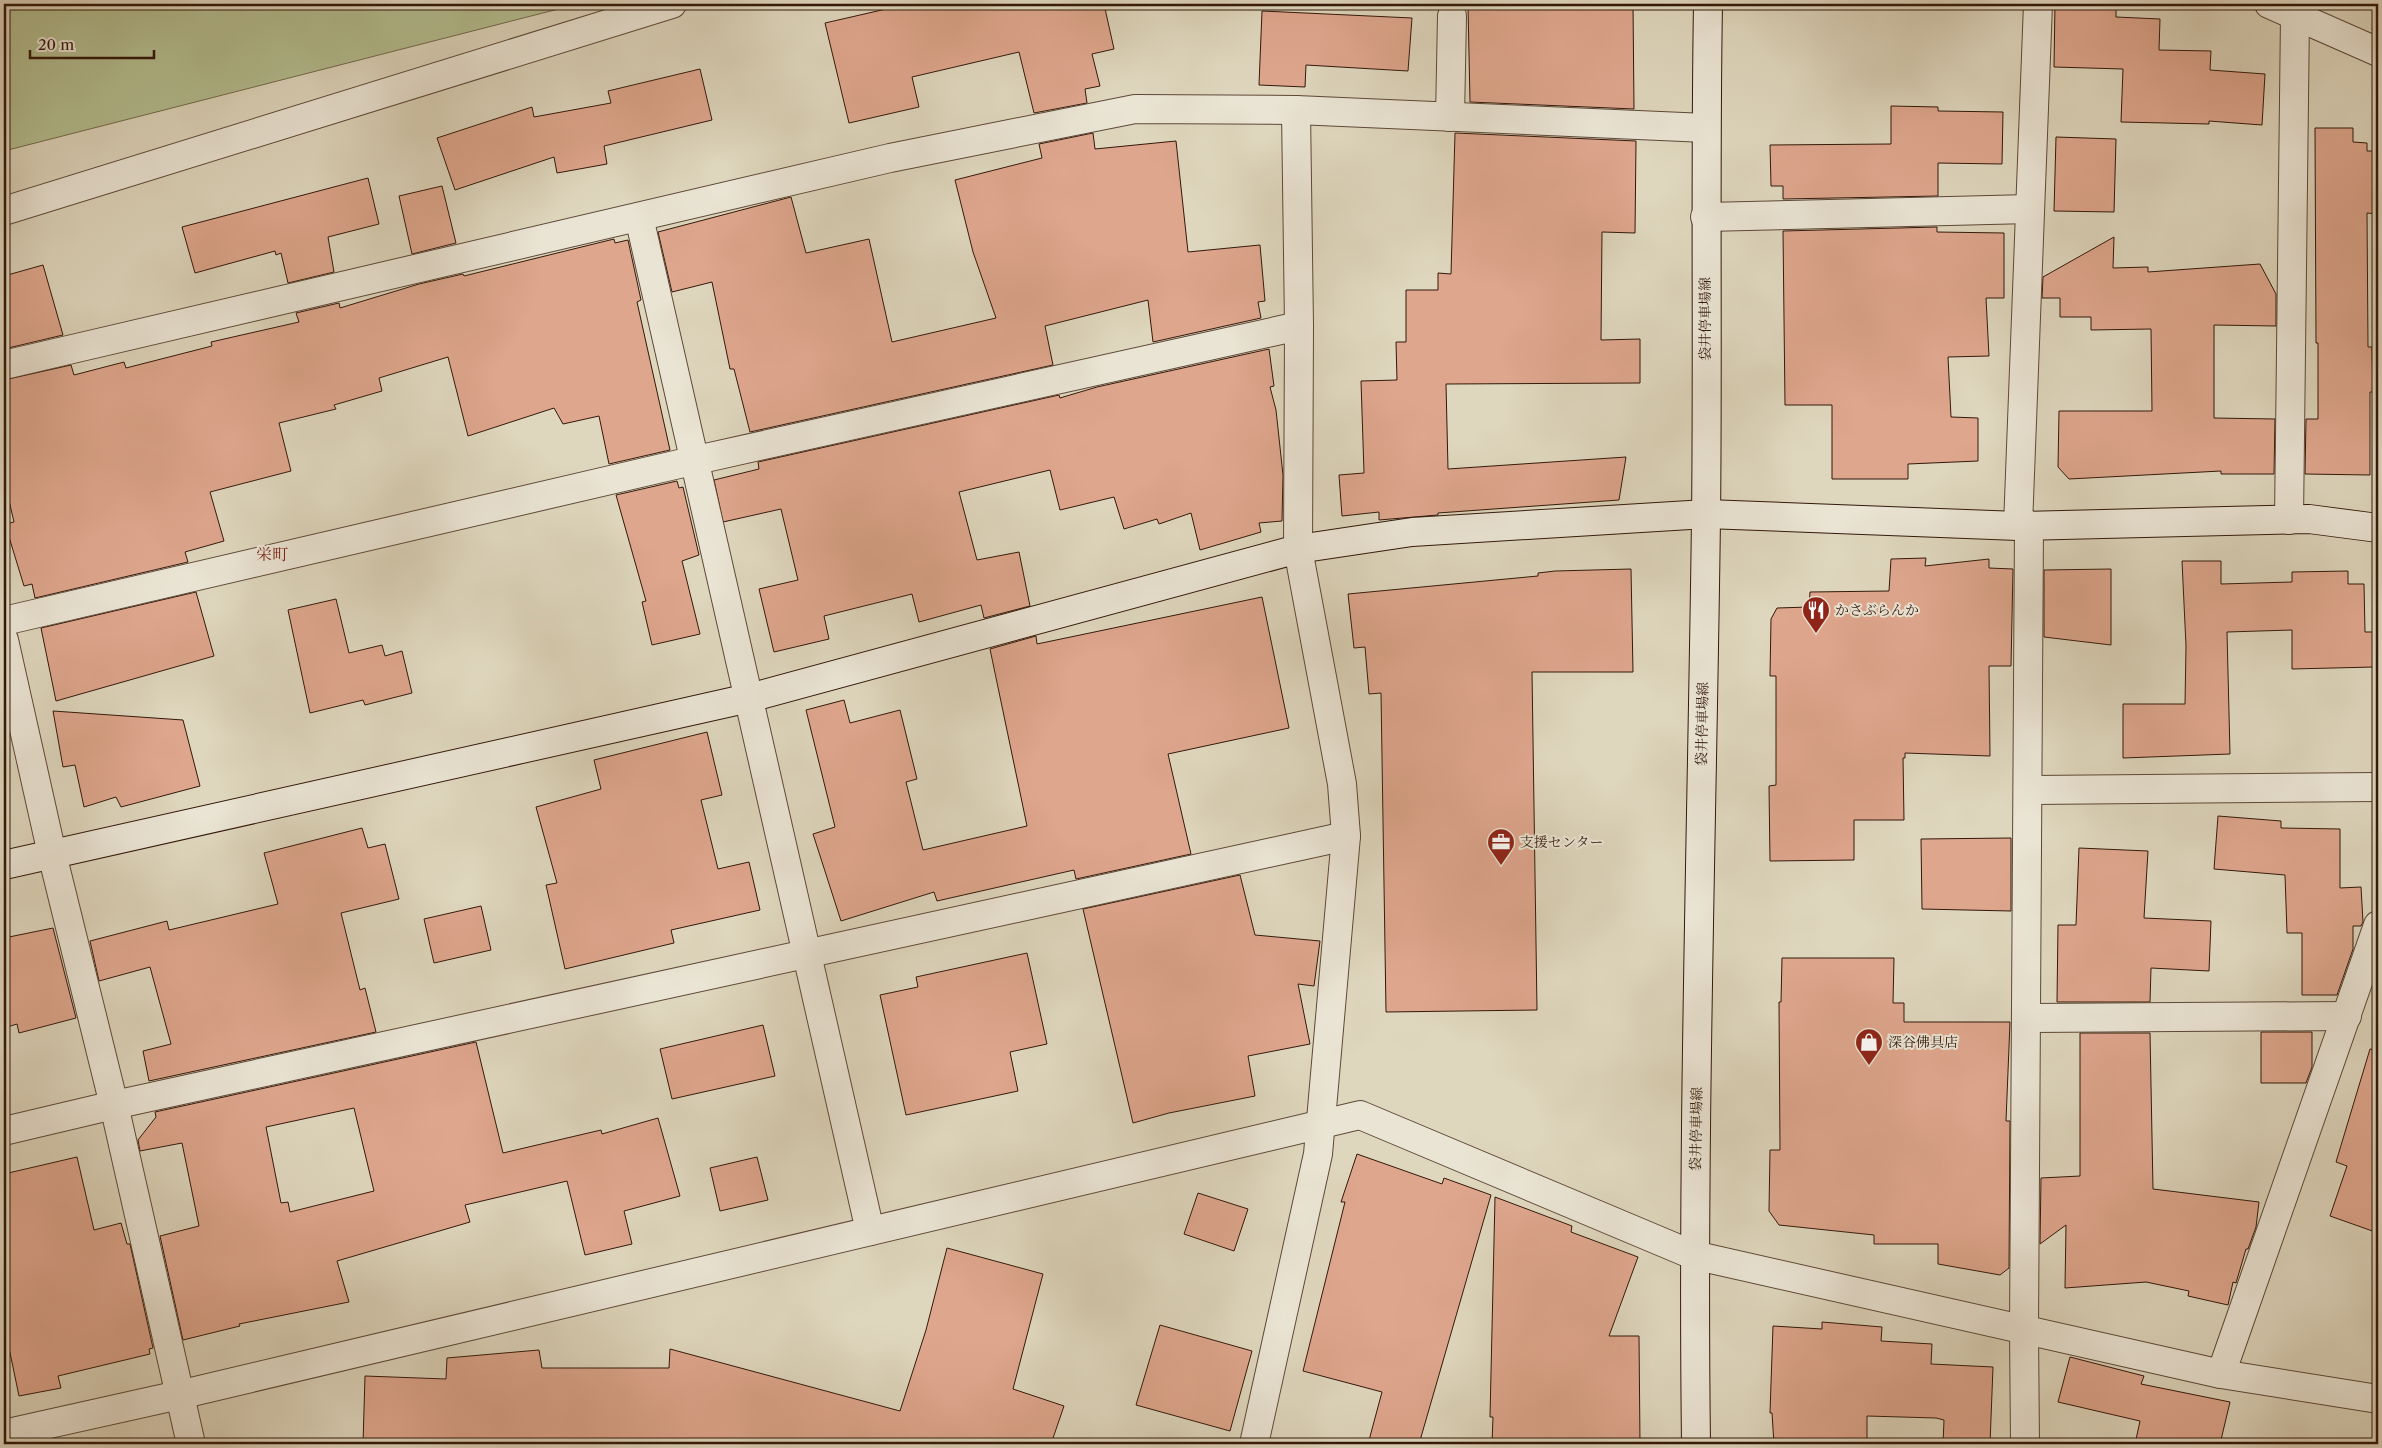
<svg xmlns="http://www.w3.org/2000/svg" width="2382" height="1448" viewBox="0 0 2382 1448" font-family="'Libre Caslon Text','Noto Serif JP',serif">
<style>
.green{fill:#b3bd90;stroke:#736a4d}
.building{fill:#dea68d;stroke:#33180a;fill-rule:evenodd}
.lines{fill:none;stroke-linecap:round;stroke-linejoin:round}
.street-casing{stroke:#5e4837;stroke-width:30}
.secondary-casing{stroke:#33180a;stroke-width:30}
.street{stroke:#eae4d4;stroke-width:28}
.secondary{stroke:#eae4d4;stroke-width:28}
.labels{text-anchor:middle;stroke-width:4;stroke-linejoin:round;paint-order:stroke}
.street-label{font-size:14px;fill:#33180a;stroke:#eae4d4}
.poi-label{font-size:14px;fill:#33180a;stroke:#eae4d4;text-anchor:start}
.quarter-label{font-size:16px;fill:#7a1f14;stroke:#eae4d4}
</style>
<rect width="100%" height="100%" fill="#ded6bd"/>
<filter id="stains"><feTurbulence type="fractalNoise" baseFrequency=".004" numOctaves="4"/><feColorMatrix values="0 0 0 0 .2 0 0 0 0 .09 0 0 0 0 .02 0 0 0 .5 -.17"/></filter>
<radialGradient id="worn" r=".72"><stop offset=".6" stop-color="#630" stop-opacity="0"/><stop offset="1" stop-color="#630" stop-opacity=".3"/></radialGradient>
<polygon class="green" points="4,4 578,4 4,151"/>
<g class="building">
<polygon points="908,4 1104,4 1114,49 1092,54 1100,86 1085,89 1087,103 1034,113 1019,52 912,77 919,107 849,123 825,23"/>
<polygon points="1530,4 1633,4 1634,109 1470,102 1468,6"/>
<polygon points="2055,4 2091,4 2091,6 2116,7 2116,17 2160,19 2159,50 2211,51 2210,70 2265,74 2262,125 2209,121 2209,124 2121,122 2123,69 2054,67"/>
<polygon points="1262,11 1412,18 1408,71 1306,65 1305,87 1259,85"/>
<polygon points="700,69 712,120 604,146 607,164 557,173 554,157 455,190 437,138 532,107 534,117 611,103 608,91"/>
<polygon points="1891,106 1938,107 1938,111 2003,112 2002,164 1938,163 1938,196 1783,199 1783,186 1771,186 1770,145 1891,144"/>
<polygon points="2315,128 2353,128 2353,142 2367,143 2367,151 2378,151 2378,214 2367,213 2368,347 2372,347 2373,392 2370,392 2370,475 2305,474 2306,419 2318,419 2318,343 2316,343"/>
<polygon points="1093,133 1095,149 1176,141 1188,252 1260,245 1265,301 1258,302 1261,318 1153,342 1148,300 1045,326 1053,365 750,432 734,369 730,369 712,282 672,292 658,232 791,197 806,253 869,239 892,342 996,318 973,252 955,180 1042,158 1039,144"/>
<polygon points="1455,133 1636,141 1635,233 1602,232 1601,340 1640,339 1640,383 1446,384 1448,469 1626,457 1619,500 1438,513 1438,515 1379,520 1379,512 1342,516 1339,475 1364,473 1361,381 1397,380 1396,342 1406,342 1406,290 1438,290 1438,273 1451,274"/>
<polygon points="2056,137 2116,139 2114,212 2054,211"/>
<polygon points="368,178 379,224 328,237 334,272 288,283 281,253 276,255 275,251 195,273 182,227"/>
<polygon points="442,186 456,243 412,254 399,196"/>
<polygon points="1937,227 1937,232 2004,233 2004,298 1986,298 1989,356 1948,357 1951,417 1978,418 1978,461 1908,464 1908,479 1832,479 1832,405 1785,405 1783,231"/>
<polygon points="2114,237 2113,268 2148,267 2148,272 2260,264 2276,294 2276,326 2214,325 2214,418 2275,419 2274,474 2221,474 2221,471 2069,479 2058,467 2059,411 2152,411 2151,329 2091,330 2091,317 2060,317 2060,298 2042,298 2043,277"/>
<polygon points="614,239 615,243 628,240 641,300 637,302 670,450 609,464 599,416 563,424 554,408 468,436 448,357 379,378 382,391 334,405 336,409 279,423 291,471 210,492 224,541 185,552 188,562 35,598 32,584 24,586 5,524 14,522 4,479 4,380 71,365 74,375 124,362 126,368 212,346 211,342 299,322 296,313 339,303 340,308 419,284 463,274 464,276"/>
<polygon points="43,265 63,335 4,349 4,276"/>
<polygon points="1269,349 1274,386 1270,387 1276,410 1283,475 1282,521 1259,523 1261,532 1200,550 1191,513 1159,524 1157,519 1124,529 1114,497 1060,510 1050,470 959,492 977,560 1019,552 1030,606 984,618 981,605 919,622 912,594 824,616 829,639 774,652 759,589 798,580 781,509 723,522 714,480 759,469 758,462 1059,395 1060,398 1097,387"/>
<polygon points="677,481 679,488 683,487 699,555 682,561 700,634 652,645 642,602 646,601 616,495"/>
<polygon points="1926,558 1925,566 1989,559 1989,568 2013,569 2011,666 1989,666 1990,756 1905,753 1905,758 1903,758 1904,820 1854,820 1854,860 1770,861 1769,786 1776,785 1776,676 1770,676 1771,619 1777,608 1809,607 1810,592 1889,591 1891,559"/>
<polygon points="2182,561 2221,561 2221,584 2292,582 2292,572 2348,571 2348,584 2364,584 2365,632 2373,632 2374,667 2292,669 2292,630 2227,632 2230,754 2123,758 2123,704 2185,704 2186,646"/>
<polygon points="1631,569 1633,672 1532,672 1537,1010 1386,1012 1381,693 1369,694 1365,647 1354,648 1348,594 1538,576 1538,573 1555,571"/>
<polygon points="2111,569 2111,645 2044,637 2044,570"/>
<polygon points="196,592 214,656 56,701 41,628"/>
<polygon points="1262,597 1289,728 1168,754 1191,854 1076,879 1074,870 937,901 934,892 841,921 813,834 835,827 806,710 844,700 850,723 900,710 917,779 906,782 923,850 1027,826 990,649 1036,636 1037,644"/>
<polygon points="336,599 349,653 382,645 385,656 402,651 412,693 365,705 363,700 310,713 288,610"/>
<polygon points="53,711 183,720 200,786 121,807 116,797 84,807 75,765 63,767"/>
<polygon points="707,732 722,795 701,800 718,869 749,862 760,910 671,930 674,943 565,969 546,885 557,883 536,807 601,789 594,760"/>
<polygon points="2218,816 2281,821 2281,828 2340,829 2340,888 2361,887 2363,922 2361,926 2353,926 2353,949 2337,995 2302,995 2302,933 2287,933 2285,875 2214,869"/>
<polygon points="362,828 368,848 385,844 399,899 341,913 360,990 365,988 376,1032 149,1081 143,1051 171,1044 150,967 99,981 90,941 167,921 169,930 278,904 264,853"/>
<polygon points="2011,838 2011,911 1922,909 1921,839"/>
<polygon points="2079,848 2148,851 2144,918 2211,921 2209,971 2151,968 2150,1002 2057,1002 2058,925 2076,925"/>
<polygon points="1240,875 1255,935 1320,941 1314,986 1298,984 1310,1044 1248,1056 1255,1096 1169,1113 1133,1123 1083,909"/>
<polygon points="481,906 491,950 434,963 424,919"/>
<polygon points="53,928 76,1018 19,1033 17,1024 4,1028 4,938"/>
<polygon points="1027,953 1047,1044 1010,1052 1018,1091 906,1115 880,995 918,987 916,977"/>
<polygon points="1782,958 1894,958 1893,1003 1904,1003 1904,1022 2010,1022 2006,1121 2010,1121 2009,1268 2000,1275 1938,1264 1938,1244 1874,1244 1874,1235 1779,1225 1769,1211 1770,1150 1780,1150 1779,1002 1781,1002"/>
<polygon points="763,1025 775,1076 672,1099 660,1049"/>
<polygon points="2261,1032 2312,1032 2312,1067 2306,1083 2261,1083"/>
<polygon points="2080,1033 2150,1033 2153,1189 2259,1202 2256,1227 2248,1249 2246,1249 2236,1283 2233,1282 2228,1305 2188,1296 2189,1291 2146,1282 2065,1288 2066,1225 2040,1244 2041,1178 2080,1176"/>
<path d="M476 1042 503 1153 601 1130 602 1134 658 1118 680 1196 624 1211 632 1244 585 1255 567 1181 465 1205 470 1222 337 1261 349 1302 239 1324 240 1326 183 1340 160 1236 199 1226 182 1143 140 1151 138 1140 156 1117 155 1112ZM354 1108 374 1191 290 1212 288 1202 281 1203 266 1127Z"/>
<polygon points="2370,1049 2378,1050 2378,1233 2330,1216 2347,1166 2336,1162"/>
<polygon points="1357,1154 1442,1184 1444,1178 1491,1195 1419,1444 1368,1444 1382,1392 1303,1371 1345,1202 1341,1202"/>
<polygon points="77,1157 94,1230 121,1223 127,1244 130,1244 153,1348 149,1349 150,1354 58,1376 61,1388 19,1396 4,1324 4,1174"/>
<polygon points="757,1157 768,1200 720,1211 710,1168"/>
<polygon points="1198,1193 1248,1209 1234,1251 1184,1234"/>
<polygon points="1495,1197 1572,1226 1571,1232 1638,1257 1609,1336 1639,1336 1640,1444 1492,1444 1493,1417 1490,1417"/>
<polygon points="947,1248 1043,1274 1013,1389 1064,1406 1051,1444 363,1444 365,1376 446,1379 447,1358 539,1350 542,1368 669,1368 670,1349 900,1411 926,1330"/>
<polygon points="1822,1322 1882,1327 1881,1341 1932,1344 1931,1364 1993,1367 1990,1444 1943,1444 1944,1420 1936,1418 1867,1416 1867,1444 1774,1444 1772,1413 1770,1413 1773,1326 1822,1329"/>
<polygon points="1160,1325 1252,1351 1230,1431 1136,1405"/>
<polygon points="2070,1357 2144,1376 2141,1384 2230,1402 2220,1444 2135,1444 2140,1421 2058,1402"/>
</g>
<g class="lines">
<g class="street-casing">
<g id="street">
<polyline points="2269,4 2378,52"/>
<polyline points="1450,117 1452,16"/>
<polyline points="4,211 672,4"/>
<path d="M639 217C713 556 794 893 870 1231"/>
<polyline points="1705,217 2030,209"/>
<polyline points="4,365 890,158 1135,109 1296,110 1706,128"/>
<polyline points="2289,520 2295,15"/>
<polyline points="2018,526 2038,4"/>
<polyline points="4,621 692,461 1299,326"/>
<polyline points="4,640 52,854 114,1105 191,1444"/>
<polyline points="2028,790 2378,787"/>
<polyline points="2026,1018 2347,1016"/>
<polyline points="4,1131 114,1105 1346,836"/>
<polyline points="2221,1374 2378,925"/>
<polyline points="4,1434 179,1395 1360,1115 1693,1255 2221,1374 2378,1399"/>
<polyline points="1254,1444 1318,1154 1346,836 1342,784 1298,549 1299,326 1296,110"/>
<polyline points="2025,1444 2024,1330 2029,525"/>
</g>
</g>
<g class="secondary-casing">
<g id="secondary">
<polyline points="4,865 749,698 1298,549 1412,532 1706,514 2018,526 2309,519 2378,528"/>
<path d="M1696 1444C1692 1135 1702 827 1706 518 1708 346 1705 175 1708 4"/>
</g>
</g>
<use href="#street" class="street"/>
<use href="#secondary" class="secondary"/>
</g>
<defs>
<g id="restaurant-pin" transform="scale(1.4375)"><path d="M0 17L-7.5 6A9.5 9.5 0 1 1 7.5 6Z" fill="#8f2418" stroke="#eae4d4"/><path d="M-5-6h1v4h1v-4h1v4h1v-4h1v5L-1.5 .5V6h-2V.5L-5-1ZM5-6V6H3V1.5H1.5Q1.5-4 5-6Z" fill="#fff"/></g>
<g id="office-pin" transform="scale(1.4375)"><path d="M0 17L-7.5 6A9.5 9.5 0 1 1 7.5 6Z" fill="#8f2418" stroke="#eae4d4"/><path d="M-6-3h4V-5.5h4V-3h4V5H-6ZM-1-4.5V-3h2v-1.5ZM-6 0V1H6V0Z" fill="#fff"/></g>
<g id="shop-pin" transform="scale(1.4375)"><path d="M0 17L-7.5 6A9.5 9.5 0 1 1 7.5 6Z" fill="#8f2418" stroke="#eae4d4"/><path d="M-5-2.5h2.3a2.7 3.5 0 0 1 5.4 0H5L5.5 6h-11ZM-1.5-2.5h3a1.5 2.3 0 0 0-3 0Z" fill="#fff"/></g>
</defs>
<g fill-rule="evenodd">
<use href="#restaurant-pin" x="1816" y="610"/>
<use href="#office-pin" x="1501" y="842"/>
<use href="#shop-pin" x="1869" y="1042"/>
</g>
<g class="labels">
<g class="street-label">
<text transform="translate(1705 319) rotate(-90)" y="5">袋井停車場線</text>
<text transform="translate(1702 724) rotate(-89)" y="5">袋井停車場線</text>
<text transform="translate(1696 1129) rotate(-89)" y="5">袋井停車場線</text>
</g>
<g class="poi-label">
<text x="1835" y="615">かさぶらんか</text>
<text x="1520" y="847">支援センター</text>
<text x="1888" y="1047">深谷佛具店</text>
</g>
<g class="quarter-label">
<text x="272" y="560">栄町</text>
</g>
</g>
<rect width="2382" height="1448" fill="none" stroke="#ded6bd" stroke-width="20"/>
<rect x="5" y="5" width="2372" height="1438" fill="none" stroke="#33180a" stroke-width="2.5"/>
<rect x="10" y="10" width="2362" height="1428" fill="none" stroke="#33180a"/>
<path d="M30 50v8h124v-8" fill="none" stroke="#33180a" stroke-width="2.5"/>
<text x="38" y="50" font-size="15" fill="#33180a" stroke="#eae4d4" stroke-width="4" paint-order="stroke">20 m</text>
<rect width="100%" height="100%" filter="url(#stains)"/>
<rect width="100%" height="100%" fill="url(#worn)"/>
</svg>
